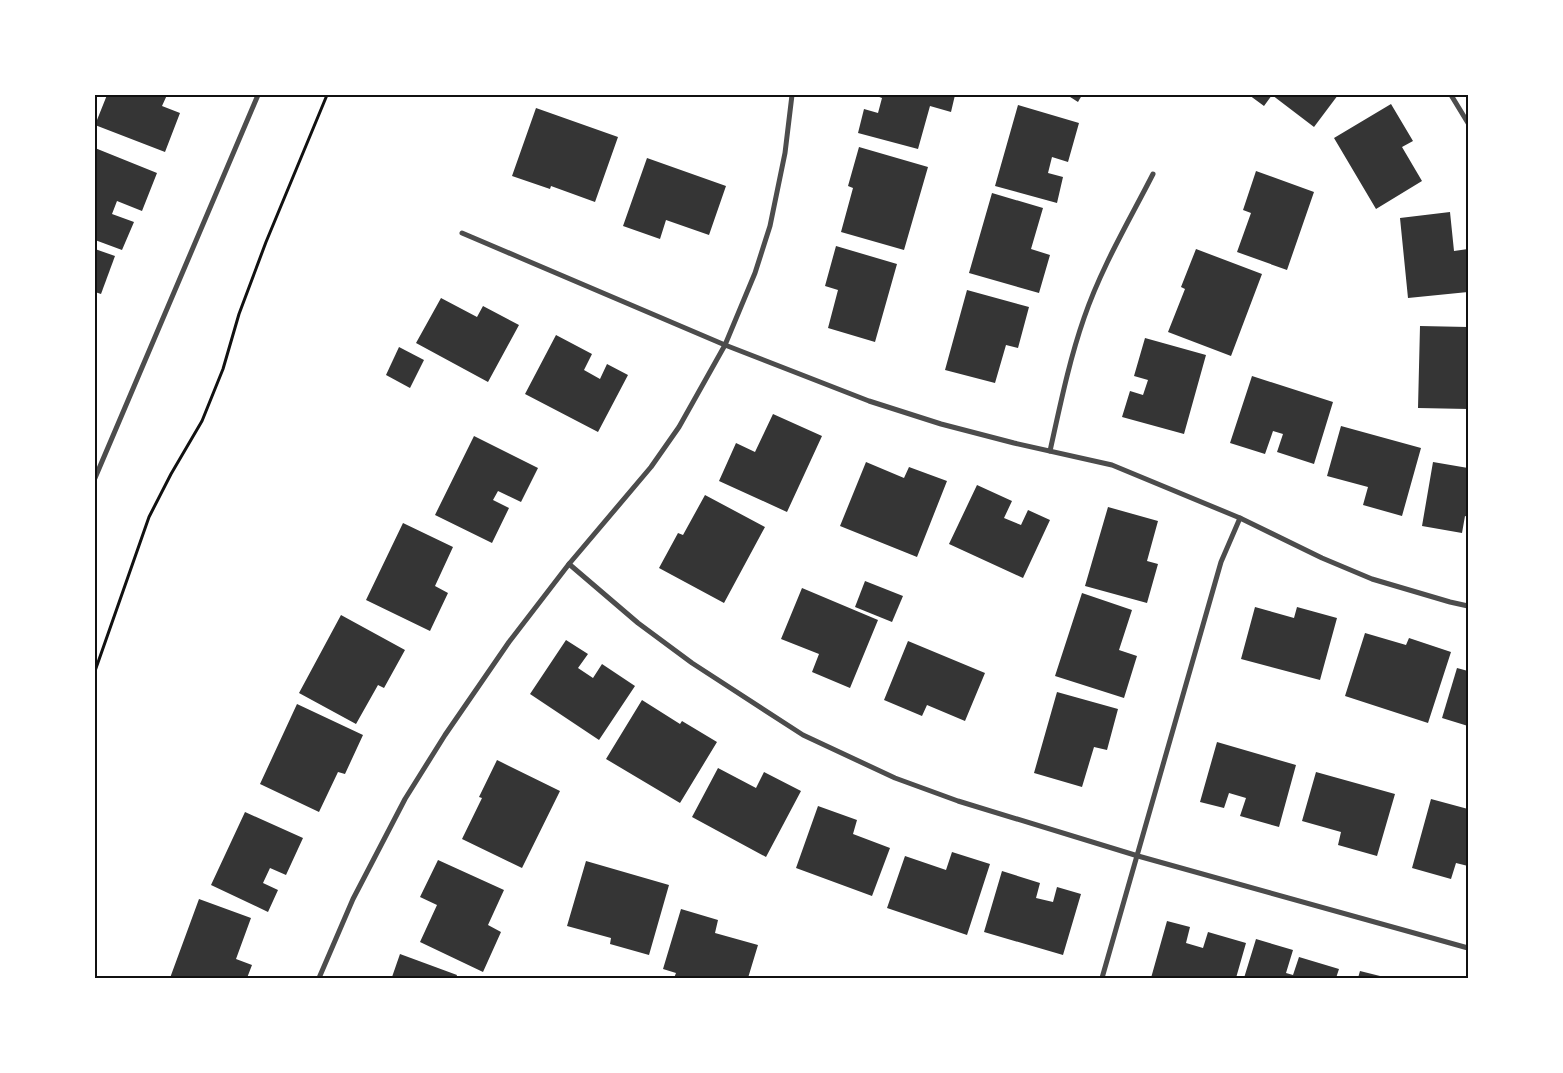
<svg xmlns="http://www.w3.org/2000/svg" width="1563" height="1073" viewBox="0 0 1563 1073" font-family="Signika,sans-serif">
<style>
.building{fill:#353535}
.lines{fill:none;stroke-linecap:round;stroke-linejoin:round}
.path{stroke:#111;stroke-width:3}
.minor{stroke:#4c4c4c;stroke-width:5}
.neatline{fill:none;stroke:#111;stroke-width:2}
</style>
<rect width="100%" height="100%" fill="#fff"/>
<g class="building">
<polygon points="107,95 167,95 162,106 180,113 165,152 95,125"/>
<polygon points="874,95 955,95 951,112 930,106 918,149 858,133 864,109 878,113 882,98"/>
<polygon points="1067,95 1082,95 1078,102"/>
<polygon points="1249,95 1338,95 1314,127 1272,95 1264,106"/>
<polygon points="1391,104 1413,141 1402,147 1422,181 1376,209 1334,138"/>
<polygon points="1018,105 1079,123 1068,162 1052,157 1048,173 1063,177 1057,203 995,186"/>
<polygon points="536,108 618,137 595,202 551,186 550,189 512,176"/>
<polygon points="859,147 928,167 904,250 841,232 853,188 848,186"/>
<polygon points="95,148 157,173 142,211 117,201 112,214 134,222 122,250 95,240"/>
<polygon points="647,158 726,186 709,235 666,220 660,239 623,226"/>
<polygon points="1256,171 1314,192 1287,270 1237,252 1251,213 1243,210"/>
<polygon points="992,193 1043,208 1031,249 1050,255 1039,293 969,273"/>
<polygon points="1450,212 1454,251 1468,249 1468,292 1408,298 1400,218"/>
<polygon points="836,246 897,264 875,342 828,328 838,290 825,286"/>
<polygon points="95,249 115,256 101,294 95,292"/>
<polygon points="1196,249 1262,274 1231,356 1168,332 1185,289 1181,287"/>
<polygon points="967,290 1029,307 1018,348 1006,345 995,383 945,370"/>
<polygon points="441,298 477,317 483,306 519,325 488,382 416,343"/>
<polygon points="1420,326 1468,327 1468,366 1466,366 1466,383 1468,383 1468,409 1418,408"/>
<polygon points="556,335 592,354 584,370 600,379 607,364 628,375 598,432 525,394"/>
<polygon points="1145,338 1206,355 1184,434 1122,417 1130,391 1143,395 1148,380 1134,376"/>
<polygon points="399,347 424,360 410,388 386,375"/>
<polygon points="1252,376 1333,402 1314,464 1277,452 1283,434 1273,431 1265,454 1230,443"/>
<polygon points="773,414 822,436 787,512 719,481 736,443 755,452"/>
<polygon points="1341,426 1421,448 1402,516 1363,505 1368,487 1327,476"/>
<polygon points="474,436 538,468 521,502 498,491 493,500 509,508 492,543 435,515"/>
<polygon points="866,462 904,478 909,467 947,481 917,557 840,526"/>
<polygon points="1433,462 1468,468 1468,517 1465,516 1462,533 1422,526"/>
<polygon points="977,485 1012,501 1004,518 1021,525 1028,510 1050,520 1023,578 949,544"/>
<polygon points="705,495 765,527 724,603 659,568 678,533 683,535"/>
<polygon points="1108,507 1158,521 1147,561 1158,564 1147,603 1085,586"/>
<polygon points="403,523 453,547 435,586 448,593 430,631 366,600"/>
<polygon points="865,581 903,596 892,622 855,607"/>
<polygon points="802,588 878,620 850,688 812,672 819,654 781,639"/>
<polygon points="1082,593 1132,610 1119,650 1137,656 1124,698 1055,676"/>
<polygon points="1255,607 1294,618 1297,607 1337,618 1320,680 1241,659"/>
<polygon points="341,615 405,650 384,688 378,685 356,724 299,693"/>
<polygon points="1365,633 1406,645 1409,638 1451,652 1428,723 1345,696"/>
<polygon points="566,640 588,654 578,668 593,678 602,664 635,686 599,740 530,694"/>
<polygon points="908,641 985,673 965,721 927,705 922,716 884,700"/>
<polygon points="1457,668 1468,671 1468,726 1442,718"/>
<polygon points="1057,692 1118,709 1107,750 1094,747 1082,787 1034,773"/>
<polygon points="642,700 680,724 682,721 717,742 680,803 606,759"/>
<polygon points="297,704 363,735 345,774 338,772 319,812 260,784"/>
<polygon points="1217,742 1296,765 1279,827 1240,816 1246,798 1229,793 1224,808 1200,802"/>
<polygon points="497,760 560,791 522,868 462,839 482,798 479,797"/>
<polygon points="718,768 756,788 764,772 801,791 766,857 692,817"/>
<polygon points="1316,772 1395,794 1377,856 1338,845 1341,832 1302,821"/>
<polygon points="1431,799 1468,809 1468,866 1456,863 1451,879 1412,868"/>
<polygon points="818,806 857,820 853,834 890,848 872,896 796,868"/>
<polygon points="245,812 303,838 286,875 270,868 263,883 278,890 268,912 211,885"/>
<polygon points="952,852 990,864 967,935 887,908 905,856 946,870"/>
<polygon points="438,860 504,890 488,925 501,932 483,972 420,942 437,905 420,897"/>
<polygon points="586,861 669,885 649,955 610,944 611,938 567,926"/>
<polygon points="1002,871 1040,883 1036,898 1053,902 1057,887 1081,894 1063,955 984,932"/>
<polygon points="199,899 251,918 236,959 252,965 247,978 170,978"/>
<polygon points="681,909 718,920 715,933 758,945 748,978 674,978 676,973 663,969"/>
<polygon points="1167,921 1190,927 1186,943 1203,948 1208,932 1246,943 1236,978 1151,978"/>
<polygon points="1256,939 1293,950 1286,973 1293,975 1299,957 1339,969 1336,978 1244,978"/>
<polygon points="400,954 457,975 456,978 392,977"/>
<polygon points="1360,971 1384,977 1384,978 1358,978"/>
</g>
<g class="lines">
<polyline class="path" points="95,671 149,517 171,474 202,421 223,369 239,314 266,242 327,95"/>
<g class="minor">
<polyline points="1451,95 1468,123"/>
<polyline points="462,233 725,345 869,401 941,424 1014,443 1112,465 1240,518 1322,558 1372,579 1450,602 1468,606"/>
<path d="M1050 451C1060 406 1069 361 1084 318 1101 268 1129 221 1153 174"/>
<polyline points="95,478 258,95"/>
<polyline points="569,564 638,623 692,663 803,735 895,778 958,801 1138,856 1468,948"/>
<polyline points="319,978 353,899 405,799 445,735 509,642 569,564 651,467 679,427 725,345 755,273 770,226 785,153 792,95"/>
<polyline points="1102,978 1221,562 1240,518"/>
</g>
</g>
<rect width="1563" height="1073" fill="none" stroke="#ffffff" stroke-width="192"/>
<rect x="96" y="96" width="1371" height="881" class="neatline"/>
</svg>
